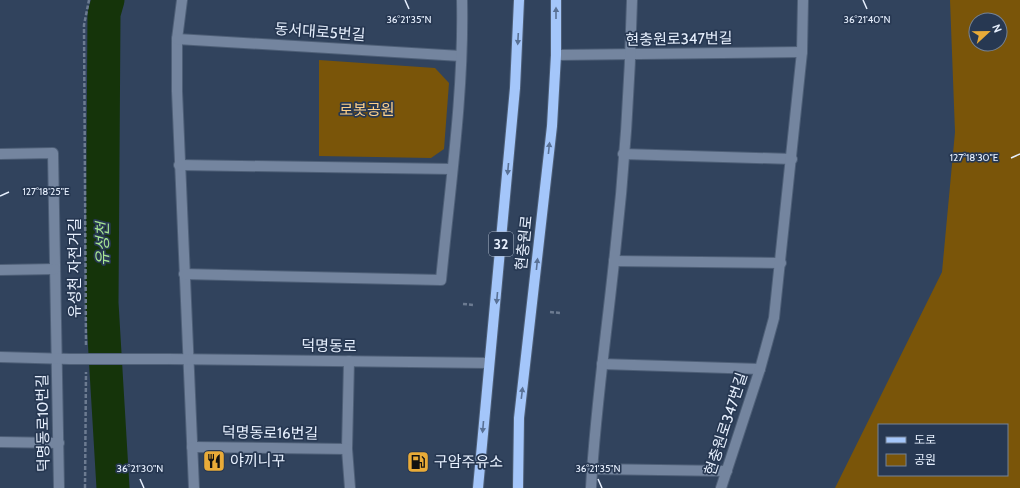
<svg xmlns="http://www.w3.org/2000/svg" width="1020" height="488" viewBox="0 0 1020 488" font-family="Cabin,'Noto Sans KR',sans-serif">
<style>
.green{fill:#7a5509;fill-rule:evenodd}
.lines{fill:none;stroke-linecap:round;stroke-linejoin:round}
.river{stroke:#15340a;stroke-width:33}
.minor-casing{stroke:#4e5f77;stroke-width:12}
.major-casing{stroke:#4e5f77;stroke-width:12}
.path{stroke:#6c7b91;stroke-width:2.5;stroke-dasharray:4 2;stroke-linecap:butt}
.minor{stroke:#74859f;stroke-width:10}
.major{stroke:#a4c6fa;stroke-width:10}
.minor-bridge-casing{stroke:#4e5f77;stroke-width:12;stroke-linecap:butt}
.minor-bridge{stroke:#74859f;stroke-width:10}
.oneway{fill:#597195}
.ticks{fill:none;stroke:#e7f0fe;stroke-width:1.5}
.labels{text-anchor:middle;stroke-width:3.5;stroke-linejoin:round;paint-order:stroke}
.shield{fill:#273852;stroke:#adb9ca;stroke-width:1}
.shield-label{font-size:14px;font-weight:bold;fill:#e7f0fe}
.street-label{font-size:15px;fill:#e7f0fe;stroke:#273852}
.park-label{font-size:15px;fill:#fed18b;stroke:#273852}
.poi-label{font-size:15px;fill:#e7f0fe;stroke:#273852;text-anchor:start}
.water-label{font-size:16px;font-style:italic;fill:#a7e593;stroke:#273852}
.ticks-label{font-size:10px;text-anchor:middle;fill:#e7f0fe;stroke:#273852;stroke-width:3.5;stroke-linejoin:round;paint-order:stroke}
</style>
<rect width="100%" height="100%" fill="#31435d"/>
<g class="green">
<path d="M950 0H1020V488H835L942 272 955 132ZM976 20H1000V44H976ZM879 425H1007V475H879Z"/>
<polygon points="319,60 435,68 449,83 444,149 431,158 319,156"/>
</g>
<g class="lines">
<polyline class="river" points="108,0 104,14 102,303 113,488"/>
<g class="minor-casing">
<g id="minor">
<polyline points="182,0 177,39 177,91 194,488"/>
<polyline points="177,39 461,56"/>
<polyline points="556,55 802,52"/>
<polyline points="0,154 53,153 59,488"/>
<polyline points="623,154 792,159"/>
<polyline points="179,165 452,169"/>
<polyline points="614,261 781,263"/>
<polyline points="0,270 55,269"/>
<path d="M184 274 441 280C450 187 464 93 462 0"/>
<polyline points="0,357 70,359"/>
<polyline points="168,359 489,363"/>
<polyline points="349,361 347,449 350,488"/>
<polyline points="602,364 760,369"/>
<polyline points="0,442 59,443"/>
<polyline points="192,447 347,449"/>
<polyline points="592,469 727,471"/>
<path d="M591 488C595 412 606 338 614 262 624 176 630 87 632 0"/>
<polyline points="721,488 760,369 774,318 802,52 803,0"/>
</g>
</g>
<g class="major-casing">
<g id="major">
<polyline points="478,488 515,88 519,0"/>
<polyline points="518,488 519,418 552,126 556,55 556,0"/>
</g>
</g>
<g class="path">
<polyline points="463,304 474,305"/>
<polyline points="550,312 560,313"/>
<polyline points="86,345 84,25 89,0"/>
<polyline points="85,488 86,372"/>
</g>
<use href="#minor" class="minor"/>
<use href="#major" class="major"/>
<g class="minor-bridge-casing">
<polyline id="minor-bridge" points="70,359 168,359"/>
</g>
<use href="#minor-bridge" class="minor-bridge"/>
</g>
<defs><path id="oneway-solid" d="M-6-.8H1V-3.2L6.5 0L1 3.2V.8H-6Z"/></defs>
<g class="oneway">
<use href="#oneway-solid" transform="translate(556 13) rotate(-90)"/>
<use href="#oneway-solid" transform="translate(518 39) rotate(93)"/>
<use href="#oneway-solid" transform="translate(549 148) rotate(-84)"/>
<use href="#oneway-solid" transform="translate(508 169) rotate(95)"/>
<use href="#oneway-solid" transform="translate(537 264) rotate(-84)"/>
<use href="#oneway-solid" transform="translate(497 298) rotate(95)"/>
<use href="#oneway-solid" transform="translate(522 393) rotate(-83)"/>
<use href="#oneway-solid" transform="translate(483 427) rotate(95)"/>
</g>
<path class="ticks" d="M405 0 409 9M863 0 867 9M1011 158 1020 154M0 196 9 192M140 479 144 488M598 479 602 488"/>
<defs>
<g id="restaurant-square" transform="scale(1.15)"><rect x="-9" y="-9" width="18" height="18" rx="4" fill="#e9ab38" stroke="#273852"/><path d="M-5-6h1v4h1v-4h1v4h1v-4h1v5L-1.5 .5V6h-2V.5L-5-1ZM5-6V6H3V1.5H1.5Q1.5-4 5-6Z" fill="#111"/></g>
<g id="fuel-square" transform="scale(1.15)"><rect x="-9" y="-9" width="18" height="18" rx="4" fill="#e9ab38" stroke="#273852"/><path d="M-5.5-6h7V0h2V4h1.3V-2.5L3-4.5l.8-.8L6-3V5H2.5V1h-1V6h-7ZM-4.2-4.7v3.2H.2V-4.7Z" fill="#111"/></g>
</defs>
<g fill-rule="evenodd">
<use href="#restaurant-square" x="214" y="461"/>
<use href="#fuel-square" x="418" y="462"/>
</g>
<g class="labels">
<rect class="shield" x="489" y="232" width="24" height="24" rx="3"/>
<g class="shield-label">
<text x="501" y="249">32</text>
</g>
<g class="street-label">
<text transform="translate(320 32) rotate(4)" y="5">동서대로5번길</text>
<text transform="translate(679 39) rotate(-1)" y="5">현충원로347번길</text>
<text transform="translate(524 243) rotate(-84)" y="5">현충원로</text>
<text transform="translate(75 268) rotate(-90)" y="5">유성천 자전거길</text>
<text transform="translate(329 346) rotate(1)" y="5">덕명동로</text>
<text transform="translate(43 423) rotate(-91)" y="5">덕명동로10번길</text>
<text transform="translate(726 424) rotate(-72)" y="5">현충원로347번길</text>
<text transform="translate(270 433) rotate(1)" y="5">덕명동로16번길</text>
</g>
<g class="park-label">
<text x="367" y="115">로봇공원</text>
</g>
<g class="poi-label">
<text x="230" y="466">야끼니꾸</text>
<text x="434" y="467">구암주유소</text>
</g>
<g class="water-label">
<text transform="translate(102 244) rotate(-90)" y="6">유성천</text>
</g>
</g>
<g class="ticks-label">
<text x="409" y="23">36°21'35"N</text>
<text x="867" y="23">36°21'40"N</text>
<text x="974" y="161">127°18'30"E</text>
<text x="46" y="195">127°18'25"E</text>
<text x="140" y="472">36°21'30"N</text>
<text x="598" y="472">36°21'35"N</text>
</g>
<rect x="878" y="424" width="130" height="52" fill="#273852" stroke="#748297"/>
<rect x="886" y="437" width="20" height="6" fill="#a4c6fa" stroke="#748297"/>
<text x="914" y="444" font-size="12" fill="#e7f0fe">도로</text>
<rect x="886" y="454" width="20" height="12" fill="#7a5509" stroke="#748297"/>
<text x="914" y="464" font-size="12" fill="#e7f0fe">공원</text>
<g transform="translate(988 32) rotate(68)"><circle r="19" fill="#273852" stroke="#748297"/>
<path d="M0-3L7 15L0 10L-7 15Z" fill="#e9ab38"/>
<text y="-6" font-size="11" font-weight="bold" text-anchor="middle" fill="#e7f0fe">N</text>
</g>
</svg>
